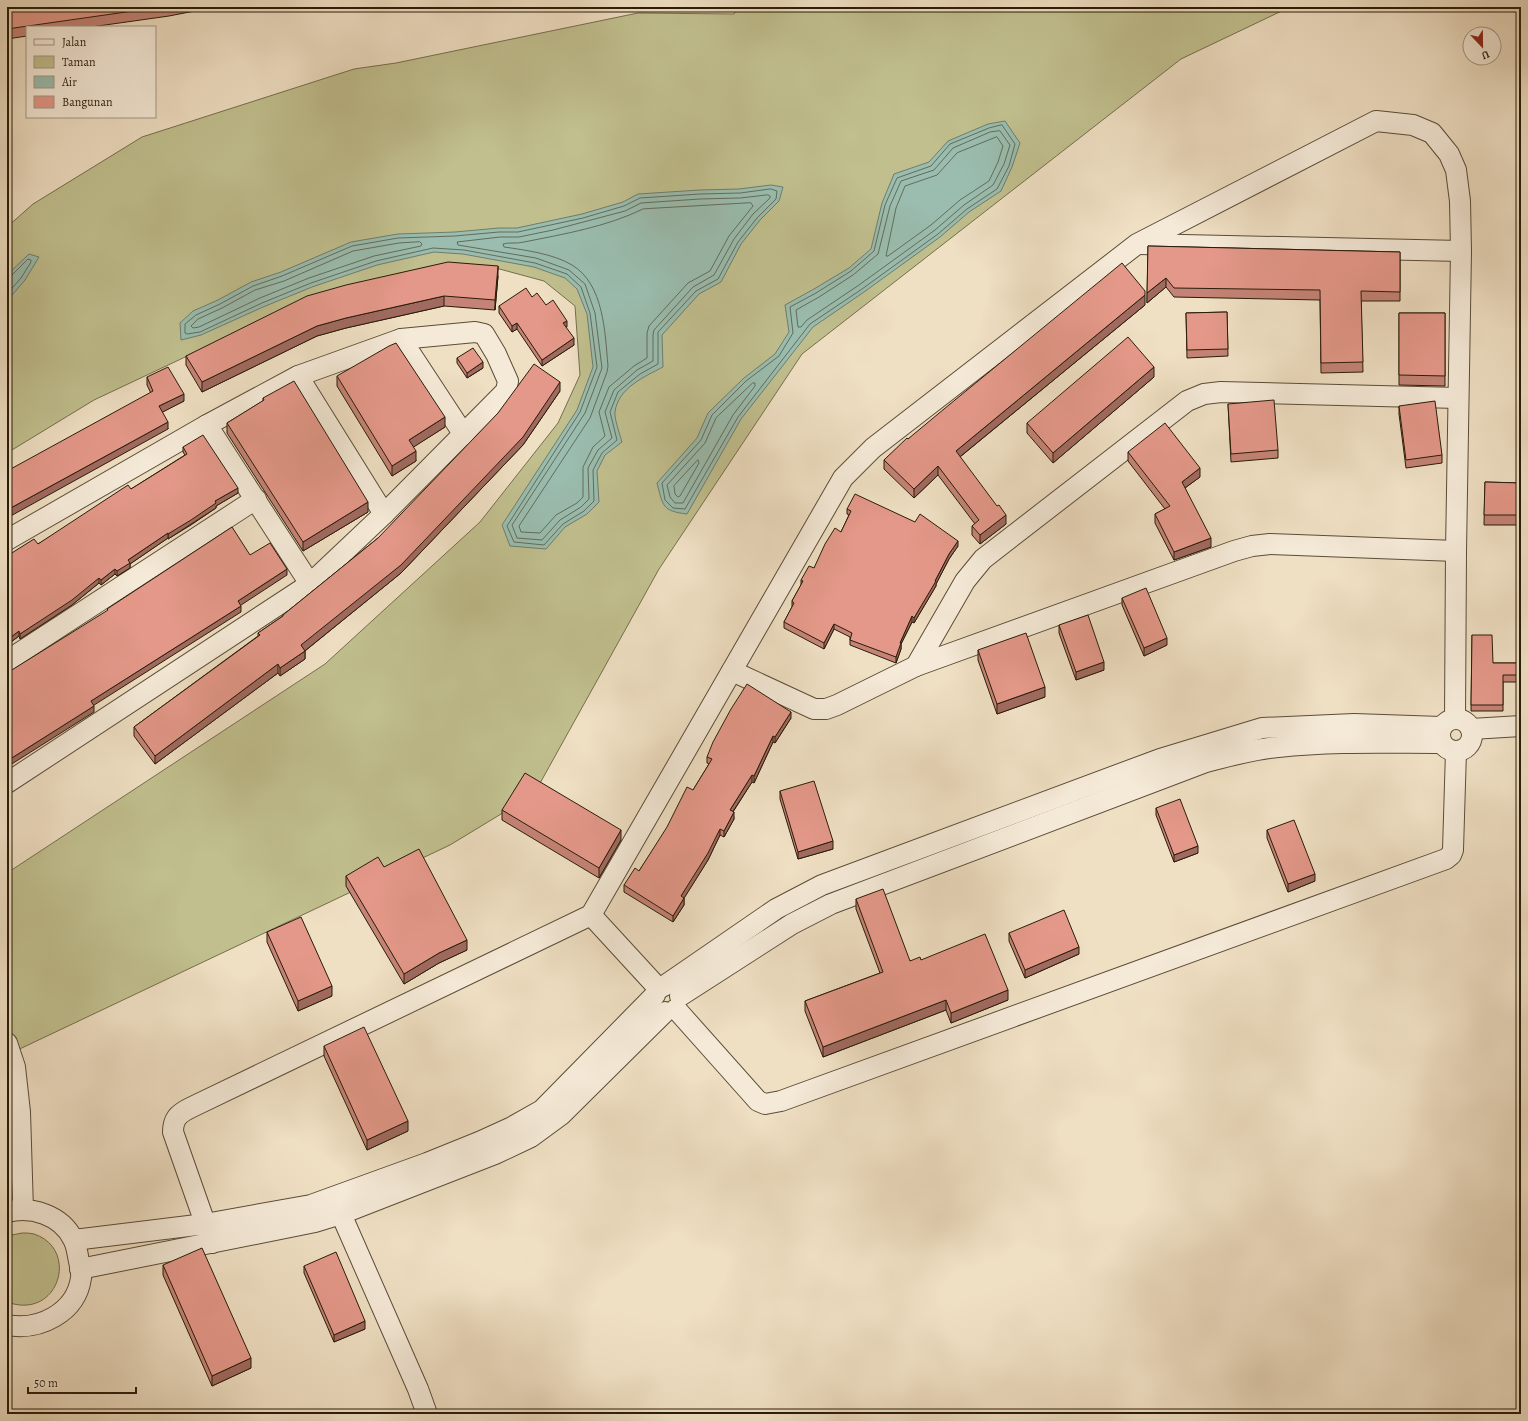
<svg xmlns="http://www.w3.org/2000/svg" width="1528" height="1421" viewBox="0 0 1528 1421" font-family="Alegreya,serif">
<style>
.green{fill:#c1bf8e;stroke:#756e4c}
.water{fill:#9abdaf;stroke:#6d7d6d}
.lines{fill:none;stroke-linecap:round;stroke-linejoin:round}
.shore{stroke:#626c5c;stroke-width:1}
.minor-casing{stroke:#5a4d38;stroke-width:22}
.minor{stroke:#f5ead8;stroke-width:20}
.wall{fill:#c48376;stroke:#291c09}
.shaded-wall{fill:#a06a60;stroke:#291c09}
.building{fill:#e49889;stroke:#291c09}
</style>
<rect width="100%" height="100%" fill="#efdfc3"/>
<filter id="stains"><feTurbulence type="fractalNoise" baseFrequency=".005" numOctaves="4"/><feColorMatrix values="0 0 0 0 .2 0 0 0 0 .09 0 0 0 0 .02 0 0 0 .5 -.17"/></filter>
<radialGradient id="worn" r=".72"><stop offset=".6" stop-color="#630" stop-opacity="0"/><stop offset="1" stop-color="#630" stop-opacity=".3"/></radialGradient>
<g class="green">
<polygon points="738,7 1290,7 1181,59 802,354 659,569 534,794 450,845 7,1055 7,873 325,664 480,522 558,423 580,375 575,306 544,281 492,267 306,300 94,400 7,453 7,227 33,204 142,137 354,69 396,63 638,13 734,14"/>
<path d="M22 1233C26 1233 30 1233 34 1234 80 1249 59 1321 7 1302V1236Z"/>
</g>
<g class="water">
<path d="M1005 121 1020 143 1012 167 1001 191 969 212 940 237 864 292 813 327 741 419 687 514C662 511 663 506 657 483L697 438 708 413 744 378 775 354 789 332 785 305 814 289 849 268 871 249 882 203 894 174 929 162 948 141 988 124Z"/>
<path d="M771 185 783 187 779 201 760 220 741 244 721 282 699 294 662 335 663 367C644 377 618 388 615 412 614 418 620 435 622 442L605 455 597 471 599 502 587 514 565 527 546 549 510 546 502 525 577 410 593 367 587 314 577 289 565 278 534 267 463 254 434 252 377 265 312 287 263 307 201 335 181 340 180 323 193 311 218 300 251 282 281 272 351 242 398 234 455 232 499 228H517L582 214 623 202 638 194 700 190 739 189Z"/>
<polygon points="29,254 39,257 25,280 7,301 7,275"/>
</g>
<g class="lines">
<g class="shore">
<polygon points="1002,125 1015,144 1009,166 997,189 967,209 938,234 862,289 810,324 738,417 685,509 673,508 665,500 662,483 701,440 712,415 746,381 779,356 793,333 790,307 816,293 851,271 874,251 885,205 897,178 931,166 950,144 989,128"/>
<polygon points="1000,131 1010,145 1004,164 993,185 964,205 935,230 859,285 807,320 801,327 798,327 796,310 819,297 853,275 878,254 890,206 901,181 934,170 953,148 990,132"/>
<polygon points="997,137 1003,146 998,162 989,181 960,200 931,225 888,256 886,256 896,208 905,186 937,175 957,153"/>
<polygon points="771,189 777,191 776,199 757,218 738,242 718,279 696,291 658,332 658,364 640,374 618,392 610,412 617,440 602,453 593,470 594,501 584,511 563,524 544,545 514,542 507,526 580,412 597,367 590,313 581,287 567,274 535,263 464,250 433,248 376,261 311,283 262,303 200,332 187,334 185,333 185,324 196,315 220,304 253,286 282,276 352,246 398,238 455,236 499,232 518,232 583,218 624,206 640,198 700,194 740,193"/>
<polygon points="768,195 770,196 770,198 753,214 734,239 714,275 693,287 654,330 653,335 653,361 637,370 614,390 605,412 612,438 598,450 588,468 589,499 581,507 560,520 542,540 517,538 512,525 585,413 602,368 595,313 585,284 569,270 536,258 458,245 457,242 500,237 519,237 553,230 625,211 641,203 700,199 740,198"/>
<path d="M751 203 753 206 729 236 710 271 688 283 649 326 647 333V358L634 366 609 387 599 412 605 436 593 447 583 467V497L577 503 556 515 540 533 521 532 519 526 590 418 607 372 608 366C605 333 604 284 572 265 554 254 525 250 504 247L503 244C509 242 517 244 524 242 564 234 606 227 643 209Z"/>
<polygon points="420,242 422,244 421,246 374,256 309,278 260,298 199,327 193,328 191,326 198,319 222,308 255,290 284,281 353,251 399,243"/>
<polyline points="7,277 11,276 28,259 31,260 31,262 21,278 7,294"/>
<polygon points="753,383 755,383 755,386 733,415 683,503 675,503 670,497 667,485 705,443 716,418"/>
<polygon points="698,460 699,463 680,496 678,497 675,494 674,486"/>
</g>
<g class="minor-casing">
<g id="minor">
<polyline points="1139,244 1461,251"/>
<polyline points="401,339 464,435"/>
<polyline points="298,376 384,514"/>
<polyline points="207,425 310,584"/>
<polyline points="7,540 207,425 298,376 401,339 475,332 484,334 496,354 508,381 506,391 384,514 310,584 7,783"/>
<polyline points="7,661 256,499"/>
<polyline points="916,666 965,581 983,559 1187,401 1204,394 1221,392 1458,398"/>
<polyline points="732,671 814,709 826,709 837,705 916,666 1234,551 1252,546 1270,544 1456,551"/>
<circle cx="1456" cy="735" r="16"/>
<polyline points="1471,729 1521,726"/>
<polyline points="591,915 659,989"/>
<polyline points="664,986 776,909 822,885 1160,759 1262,728 1354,724 1441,727"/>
<path d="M680 996 792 924 831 904 1206 762C1230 756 1253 749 1278 747 1332 741 1387 743 1442 743"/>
<polyline points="676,1009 758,1101 765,1104 781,1101 1446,859 1451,855 1453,850 1456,751"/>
<polyline points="7,1043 15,1067 20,1112 23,1210"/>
<path d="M7 1212C32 1206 61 1215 73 1239 76 1244 77 1251 78 1256 79 1263 82 1271 81 1278 76 1313 39 1331 7 1325"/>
<polyline points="341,1214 418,1389 427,1414"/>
<polyline points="74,1240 205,1224 311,1205 427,1163 479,1142 512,1127 542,1110 655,995"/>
<path d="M212 1243 173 1132C173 1119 178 1114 190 1108L591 915 843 478 873 448 1137 244 1376 121 1413 125 1432 133 1449 154 1456 170 1460 201 1461 251 1456 551 1455 718"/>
<polyline points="80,1269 315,1222 341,1214 495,1154 531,1137 561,1115 665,1012"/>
</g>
</g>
<use href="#minor" class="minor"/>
</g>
<g class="wall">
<polygon points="7,7 215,7 169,16 91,27 27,27 27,36 7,39"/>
<polygon points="1148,246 1400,252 1400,301 1361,301 1363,372 1321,373 1320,300 1174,297 1166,287 1147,303"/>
<polygon points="498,276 495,310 444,306 346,328 317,336 202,392 186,365 186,356"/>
<polygon points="532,297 546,305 567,327 566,328 574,345 542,366 517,329 512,332 499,313 499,306"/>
<polygon points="1145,305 960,457 1006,524 980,544 972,535 972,526 975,524 938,475 914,498 884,469 884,460 908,439"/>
<polygon points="1227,312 1228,356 1187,358 1186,313"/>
<polygon points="1399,313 1445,313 1445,386 1399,385"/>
<polygon points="457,358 483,368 467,378 457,363"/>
<polygon points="337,376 445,427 413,447 416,461 392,476 337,386"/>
<polygon points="147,377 184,401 162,412 168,429 147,385"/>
<polygon points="1154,377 1053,463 1027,433 1027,423"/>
<polygon points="560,391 523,445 401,573 305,651 305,659 280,676 278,673 155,764 134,736 134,727 258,636 258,633 283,616 283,615 378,538"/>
<polygon points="263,398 368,512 303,551 227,433 227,423 263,401"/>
<polygon points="1228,404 1278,450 1278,458 1231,462"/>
<polygon points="1399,406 1442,455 1442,463 1406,468 1399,414"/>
<polygon points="183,447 238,493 216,506 216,508 191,525 168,539 168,538 130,564 130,568 117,576 115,574 101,585 99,583 72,605 20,639 19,636 7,645 38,544 131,489 185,455 183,452"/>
<polygon points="1128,452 1200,477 1185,488 1211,547 1174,560 1155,523 1155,514 1165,509 1128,461"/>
<polygon points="1485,482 1521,483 1521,525 1484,525"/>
<polygon points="847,509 958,546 949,559 936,584 936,586 914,623 912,622 901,644 901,649 896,663 850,645 850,637 834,629 824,649 784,628 784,622 792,607 792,601 801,585 801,580 814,568 841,532 849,515 847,514"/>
<polygon points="1122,598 1167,645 1144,656 1122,605"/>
<polygon points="1059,625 1104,670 1076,680 1059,633"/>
<polygon points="1472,635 1493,663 1520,663 1520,682 1503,682 1503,711 1471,711"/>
<polygon points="978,650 1045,697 997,714 978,660"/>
<polygon points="791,718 775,743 773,742 754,783 752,782 733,812 734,819 724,837 720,835 708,860 684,898 684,905 673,922 624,892 624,885 639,871 693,790 709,764 707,763 707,757"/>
<polygon points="780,791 833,849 798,859 780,799"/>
<polygon points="1156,808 1198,853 1174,862 1156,815"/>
<polygon points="502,810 621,840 599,878 502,820"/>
<polygon points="1267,830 1315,881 1288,892 1267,838"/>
<polygon points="346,876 467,950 439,963 404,984 346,886"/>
<polygon points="856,899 910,961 921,960 1008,1000 951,1023 946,1010 823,1057 805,1011 805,1001 880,973 856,909"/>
<polygon points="267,932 332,996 298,1011 267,942"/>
<polygon points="1009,933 1079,954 1025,978 1009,941"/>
<polygon points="324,1046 408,1131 367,1150 324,1056"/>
<polygon points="163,1265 251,1368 212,1386 163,1275"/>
<polygon points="304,1266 365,1329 334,1342 304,1273"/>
</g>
<g class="shaded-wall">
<polygon points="498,266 498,276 495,310 495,300"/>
<polygon points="1166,278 1166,287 1147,303 1147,293"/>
<polygon points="1145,295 1145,305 956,460 956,451"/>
<polygon points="444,296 444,306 346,328 317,336 202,392 202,382 317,326 346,318"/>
<polygon points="567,321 567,327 563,330 563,323"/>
<polygon points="517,323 517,329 512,332 512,326"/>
<polygon points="574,338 574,345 542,366 542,360"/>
<polygon points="483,362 483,368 467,378 467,373"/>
<polygon points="1154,367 1154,377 1053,463 1053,453"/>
<polygon points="560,382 560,391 523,445 401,573 301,654 301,645"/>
<polygon points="184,394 184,401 159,414 159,406"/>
<polygon points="445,417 445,427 409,450 409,440"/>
<polygon points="168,422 168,429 7,518 7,510"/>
<polygon points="416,451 416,461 392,476 392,466"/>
<polygon points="938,466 938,475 914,498 914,489"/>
<polygon points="1200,468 1200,477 1182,490 1182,482"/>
<polygon points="238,488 238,493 216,506 216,508 168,539 168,534 215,501"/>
<polygon points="368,502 368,512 303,551 303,542"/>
<polygon points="1006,515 1006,524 980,544 980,535"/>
<polygon points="168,533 168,538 130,564 130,568 117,576 117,571 128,560"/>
<polygon points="1211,538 1211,547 1174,560 1174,552"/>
<polygon points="958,541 958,546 949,559 936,584 936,586 914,623 914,618 935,581 949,554"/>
<polygon points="115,569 115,574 101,585 101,580"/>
<polygon points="287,569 287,575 238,607 238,601"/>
<polygon points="99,578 99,583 72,605 20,639 20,634"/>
<polygon points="241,606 241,612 91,707 91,701"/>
<polygon points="912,616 912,622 901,644 901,649 896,663 896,657 900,643"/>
<polygon points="834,624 834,629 824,649 824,643"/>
<polygon points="19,631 19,636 7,645 7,640"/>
<polygon points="1167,638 1167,645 1144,656 1144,648"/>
<polygon points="305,651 305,659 280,676 280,668"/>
<polygon points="1104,662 1104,670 1076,680 1076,672"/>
<polygon points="278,664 278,673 155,764 155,756"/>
<polygon points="1045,687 1045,697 997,714 997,704"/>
<polygon points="94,706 94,712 7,767 7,761"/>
<polygon points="791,712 791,718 775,743 775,737"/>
<polygon points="773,736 773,742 754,783 754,776"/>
<polygon points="752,775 752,782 730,816 730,810"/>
<polygon points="734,812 734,819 724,837 724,831"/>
<polygon points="720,829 720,835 708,860 681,903 681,896"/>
<polygon points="621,830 621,840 599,878 599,868"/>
<polygon points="833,841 833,849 798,859 798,852"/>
<polygon points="1198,846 1198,853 1174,862 1174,855"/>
<polygon points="1315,874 1315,881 1288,892 1288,884"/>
<polygon points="684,898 684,905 673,922 673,916"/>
<polygon points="467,940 467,950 439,963 404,984 404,974 439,953"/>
<polygon points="1079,947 1079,954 1025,978 1025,970"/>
<polygon points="332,986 332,996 298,1011 298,1001"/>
<polygon points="1008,990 1008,1000 951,1023 951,1013"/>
<polygon points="946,1000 946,1010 823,1057 823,1047"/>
<polygon points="408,1121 408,1131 367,1150 367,1140"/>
<polygon points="365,1321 365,1329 334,1342 334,1335"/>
<polygon points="251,1358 251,1368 212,1386 212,1376"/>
</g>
<g class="building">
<polygon points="7,7 161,7 7,29"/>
<polygon points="1148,246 1400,252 1400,292 1361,291 1363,362 1321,363 1320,290 1174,288 1166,278 1147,293"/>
<polygon points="448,262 498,266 495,300 444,296 346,318 317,326 202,382 186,356 307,296 346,285"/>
<polygon points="1122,263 1145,291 1145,295 956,451 997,506 999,505 1006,515 980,535 972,526 979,520 938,466 914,489 884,460 907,438 908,439 944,409"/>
<polygon points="526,288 532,297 537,293 546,305 553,300 567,321 563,323 574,338 542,360 517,323 512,326 499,306"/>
<polygon points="1227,312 1228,349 1187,350 1186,313"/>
<polygon points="1399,313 1445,313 1445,376 1399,375"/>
<polygon points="1128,337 1154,367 1053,453 1027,423"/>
<polygon points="396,343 445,417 409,440 416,451 392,466 337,376 389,346"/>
<polygon points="473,348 483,362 467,373 457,358"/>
<polygon points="534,364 560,382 523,437 401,565 301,645 305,651 280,668 278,664 155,756 134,727 260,635 258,633 283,616 283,615 378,538 498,413"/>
<polygon points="168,367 184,394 159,406 168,422 7,510 7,471 153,391 147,377"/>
<polygon points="294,381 368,502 303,542 227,423 264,400 263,398"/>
<polygon points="1274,400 1278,450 1231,454 1228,404"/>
<polygon points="1435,401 1442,455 1406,460 1399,406"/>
<polygon points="1165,423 1200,468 1182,482 1211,538 1174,552 1155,514 1170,506 1128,452"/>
<polygon points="203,435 238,488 215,501 216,503 191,520 168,534 168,533 128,560 130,563 117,571 115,569 101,580 99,578 72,600 20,634 19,631 7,640 7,556 34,539 38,544 128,485 131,489 187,454 183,447"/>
<polygon points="1485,482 1521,483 1521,515 1484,515"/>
<polygon points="855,494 915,522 920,514 958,541 949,554 935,581 936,581 914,618 912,616 900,643 901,643 896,657 850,640 852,633 834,624 824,643 784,622 794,603 792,601 803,581 801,580 809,566 814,568 825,544 835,528 841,532 851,511 847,509"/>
<polygon points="232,527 250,555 270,543 287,569 238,601 241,606 91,701 94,706 7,761 7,673 108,610 107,609"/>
<polygon points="1146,588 1167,638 1144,648 1122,598"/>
<polygon points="1088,615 1104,662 1076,672 1059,625"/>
<polygon points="1026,633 1045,687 997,704 978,650"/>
<polygon points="1472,635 1492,635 1493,663 1520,663 1520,675 1503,675 1503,705 1471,705"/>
<polygon points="747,684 791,712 775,737 773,736 754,776 752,775 730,810 734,812 724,831 720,829 708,853 681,896 684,898 673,916 624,885 635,868 639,871 667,827 687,787 693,790 712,759 707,757 713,742 731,709"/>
<polygon points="525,773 621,830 599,868 502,810"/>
<polygon points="814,781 833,841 798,852 780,791"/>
<polygon points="1180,799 1198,846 1174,855 1156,808"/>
<polygon points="1294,820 1315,874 1288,884 1267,830"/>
<polygon points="419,849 467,940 439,953 404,974 346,876 378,857 384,867"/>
<polygon points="883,889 910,961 920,957 921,960 985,934 1008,990 951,1013 946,1000 823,1047 805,1001 883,972 856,899"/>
<polygon points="1064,910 1079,947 1025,970 1009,933"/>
<polygon points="301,917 332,986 298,1001 267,932"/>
<polygon points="364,1027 408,1121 367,1140 324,1046"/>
<polygon points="202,1248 251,1358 212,1376 163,1265"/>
<polygon points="336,1252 365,1321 334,1335 304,1266"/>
</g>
<rect width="1528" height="1421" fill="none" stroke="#efdfc3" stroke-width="24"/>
<rect x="8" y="8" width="1512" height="1405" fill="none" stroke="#291c09" stroke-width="2"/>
<rect x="12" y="12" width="1504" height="1397" fill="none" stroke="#291c09"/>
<rect x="26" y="26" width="130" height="92" fill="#f5ead8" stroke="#a39885"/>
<rect x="34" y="39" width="20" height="6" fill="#f5ead8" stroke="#a39885"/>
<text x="62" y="46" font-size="12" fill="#291c09">Jalan</text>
<rect x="34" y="56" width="20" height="12" fill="#c1bf8e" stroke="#a39885"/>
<text x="62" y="66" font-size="12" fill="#291c09">Taman</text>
<rect x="34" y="76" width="20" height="12" fill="#9abdaf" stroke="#a39885"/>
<text x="62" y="86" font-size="12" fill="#291c09">Air</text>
<rect x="34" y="96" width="20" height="12" fill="#e49889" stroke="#a39885"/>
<text x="62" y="106" font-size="12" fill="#291c09">Bangunan</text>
<g transform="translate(1482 46) rotate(158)"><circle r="19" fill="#f5ead8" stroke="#a39885"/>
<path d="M0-3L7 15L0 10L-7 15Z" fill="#8f2418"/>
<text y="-6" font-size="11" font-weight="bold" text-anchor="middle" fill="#291c09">U</text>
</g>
<path d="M28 1387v6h108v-6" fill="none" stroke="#291c09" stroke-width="2"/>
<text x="34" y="1387" font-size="12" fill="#291c09" stroke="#f5ead8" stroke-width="3" paint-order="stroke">50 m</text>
<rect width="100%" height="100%" filter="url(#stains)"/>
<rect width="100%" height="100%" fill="url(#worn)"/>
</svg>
